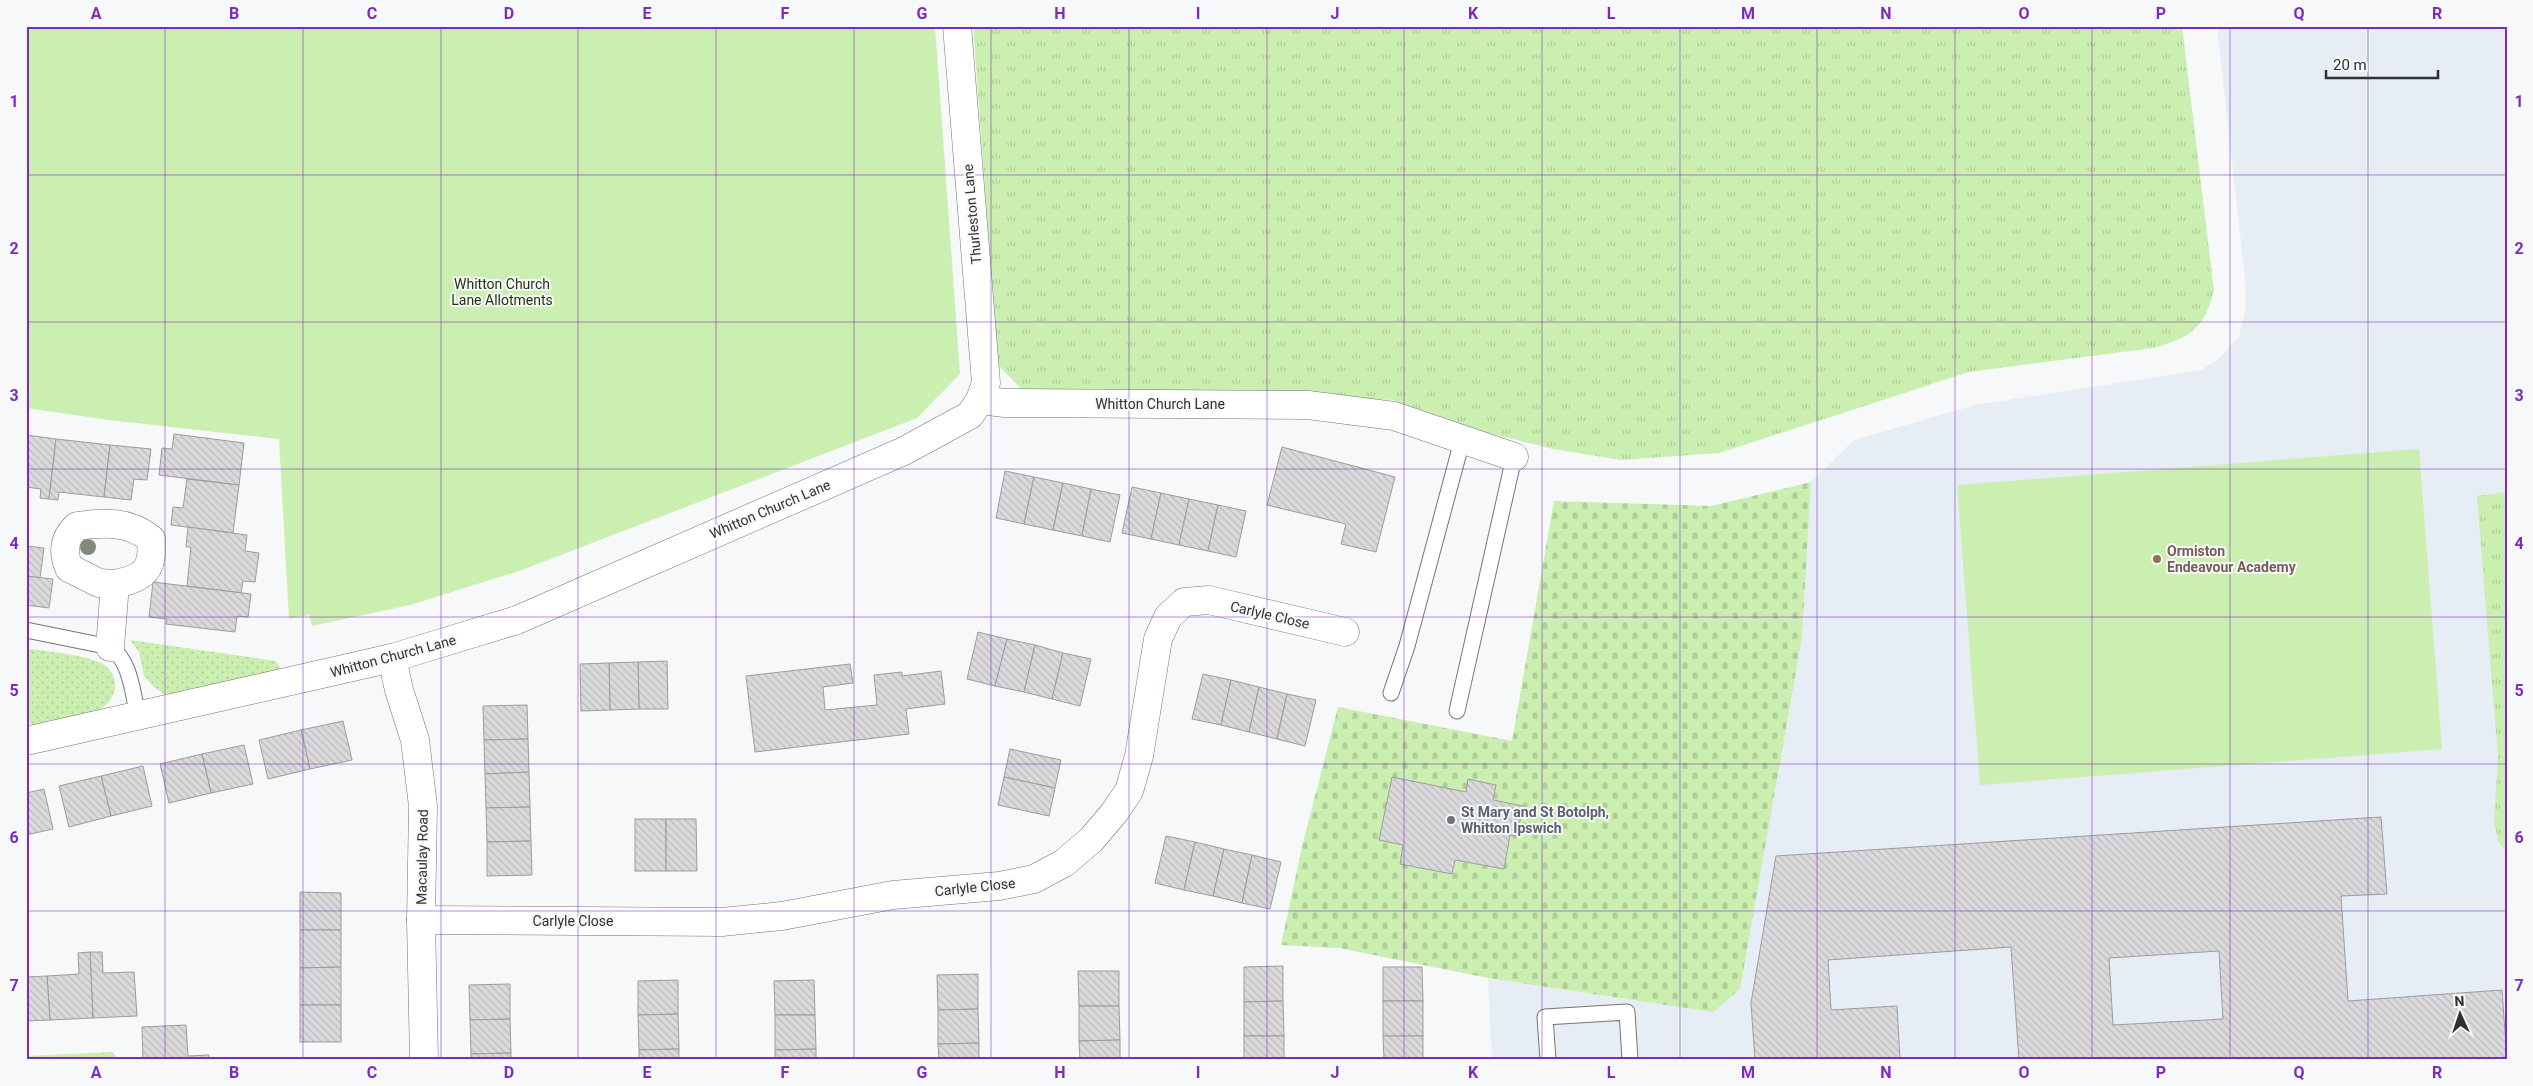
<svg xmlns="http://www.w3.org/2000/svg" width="2533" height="1086" viewBox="0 0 2533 1086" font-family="Roboto,sans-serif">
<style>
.built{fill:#e6edf5}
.grass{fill:url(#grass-dots)}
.cemetery{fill:url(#cemetery-stones)}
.park{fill:url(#park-tufts)}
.garden{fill:#cbefb0}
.building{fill:url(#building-back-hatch);stroke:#9c9c9d;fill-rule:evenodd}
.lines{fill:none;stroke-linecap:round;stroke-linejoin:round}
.lane-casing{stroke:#737475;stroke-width:17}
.street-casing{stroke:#737475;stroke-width:29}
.lane{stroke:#fff;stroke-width:15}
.street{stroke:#fff;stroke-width:28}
.tree{fill:#808a79}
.grid{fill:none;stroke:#7b2cbf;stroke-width:1;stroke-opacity:0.55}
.education-dot{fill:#8d6e63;stroke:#f6f8f9;stroke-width:2}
.worship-dot{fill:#6b7280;stroke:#f6f8f9;stroke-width:2}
.labels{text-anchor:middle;stroke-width:4;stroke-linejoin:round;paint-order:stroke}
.street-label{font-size:14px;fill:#2f3030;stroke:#f6f8f9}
.park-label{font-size:14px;fill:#1f3010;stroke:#f6f8f9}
.education-label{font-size:14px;font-weight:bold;fill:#785e54;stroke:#f6f8f9;text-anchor:start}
.worship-label{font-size:14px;font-weight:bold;fill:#5b616d;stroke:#f6f8f9;text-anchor:start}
.neatline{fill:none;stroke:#7b2cbf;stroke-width:2}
.grid-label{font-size:16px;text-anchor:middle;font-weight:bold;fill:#7b2cbf}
</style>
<defs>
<pattern id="grass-dots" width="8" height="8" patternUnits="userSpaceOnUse" patternTransform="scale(1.25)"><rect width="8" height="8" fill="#cbefb0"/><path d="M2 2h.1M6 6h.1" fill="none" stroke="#afcd98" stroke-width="1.8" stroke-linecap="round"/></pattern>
<pattern id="cemetery-stones" width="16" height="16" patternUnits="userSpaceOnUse" patternTransform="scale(1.25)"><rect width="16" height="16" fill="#cbefb0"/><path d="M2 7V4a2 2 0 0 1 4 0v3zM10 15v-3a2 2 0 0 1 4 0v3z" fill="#afcd98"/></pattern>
<pattern id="park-tufts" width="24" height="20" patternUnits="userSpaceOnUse" patternTransform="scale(1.25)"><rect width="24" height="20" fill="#cbefb0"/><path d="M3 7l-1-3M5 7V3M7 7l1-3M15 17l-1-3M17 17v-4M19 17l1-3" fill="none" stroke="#afcd98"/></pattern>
<pattern id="building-back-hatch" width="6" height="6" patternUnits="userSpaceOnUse" patternTransform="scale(1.25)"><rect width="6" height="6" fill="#dadadc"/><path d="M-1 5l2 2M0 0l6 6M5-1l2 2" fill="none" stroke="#bbbbbd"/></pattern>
</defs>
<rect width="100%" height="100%" fill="#f6f8f9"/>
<polygon class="built" points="2217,26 2507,26 2507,1060 1492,1060 1488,978 1713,1012 1802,637 1811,482 1854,440 1975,405 2201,370 2219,359 2239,336 2246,309 2245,278"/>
<g class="grass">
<polygon points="130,640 276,661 281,670 183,693 164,694 154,687 144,676 139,652"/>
<path d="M26 648C48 652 81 654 101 663 109 667 115 675 115 684 116 718 60 721 35 727L26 720Z"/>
<polygon points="112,1052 119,1060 26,1060 26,1056"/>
</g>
<polygon class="cemetery" points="1811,482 1802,637 1740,989 1713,1012 1488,978 1339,948 1281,945 1302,847 1338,707 1512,741 1554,501 1711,506"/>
<g class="park">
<path d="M973 26H2182L2214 291C2204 329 2190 338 2153 348L1969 372 1719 453 1621 460 1553 449 1484 432 1393 400 1208 390 1024 392 998 365Z"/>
<polygon points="2507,492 2507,853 2498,841 2494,821 2498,758 2477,496"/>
</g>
<g class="garden">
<polygon points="26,26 935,26 960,374 917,418 522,570 410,605 312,626 309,615 289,619 279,439 109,420 26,408"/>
<polygon points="2419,449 2442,749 1980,785 1957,485"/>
</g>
<g class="building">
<polygon points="174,434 244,443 239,485 159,475 162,448 172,449"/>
<polygon points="26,435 56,439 49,499 40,498 41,489 26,487"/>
<polygon points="56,439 110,445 104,497 59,492 58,500 49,499"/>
<polygon points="110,445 151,449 147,480 134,479 131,500 104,497"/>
<polygon points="1282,447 1395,477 1376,552 1341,544 1346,524 1267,505"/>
<polygon points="1005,471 1034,477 1024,524 996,518"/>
<polygon points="1034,477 1063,483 1053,530 1024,524"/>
<polygon points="187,479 239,485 233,533 171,525 173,507 183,508"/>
<polygon points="1063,483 1091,489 1082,536 1053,530"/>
<polygon points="1132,487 1161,493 1151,539 1122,533"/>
<polygon points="1091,489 1120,495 1110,542 1082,536"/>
<polygon points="1161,493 1189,499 1179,545 1151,539"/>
<polygon points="1189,499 1218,505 1208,551 1179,545"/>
<polygon points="1218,505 1246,511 1236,557 1208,551"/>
<polygon points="188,527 247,535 245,551 259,553 255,582 243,581 241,593 187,586 191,547 186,547"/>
<polygon points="26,546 44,548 40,578 26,576"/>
<polygon points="26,576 53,579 49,608 26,605"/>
<polygon points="153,582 251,594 248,617 237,616 235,632 166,624 167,619 149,617"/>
<polygon points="978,632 1007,639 995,686 967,679"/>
<polygon points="1007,639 1035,645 1024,692 995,686"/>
<polygon points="1035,645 1063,653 1052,699 1024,692"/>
<polygon points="1063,653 1091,659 1080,706 1052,699"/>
<polygon points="667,661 668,709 639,709 638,662"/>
<polygon points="638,662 639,709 610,710 609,663"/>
<polygon points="609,663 610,710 581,711 580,664"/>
<polygon points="850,664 853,683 823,687 825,710 877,705 874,675 902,672 902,676 941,671 945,704 906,709 909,734 755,752 746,676"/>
<polygon points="1203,674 1231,680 1221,725 1192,719"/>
<polygon points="1231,680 1259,687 1249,732 1221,725"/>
<polygon points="1259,687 1287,694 1277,739 1249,732"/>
<polygon points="1287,694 1316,700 1305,746 1277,739"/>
<polygon points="527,705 528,739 484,740 483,706"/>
<polygon points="343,721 352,760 310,769 301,730"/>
<polygon points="301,730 310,769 268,779 259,740"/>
<polygon points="528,739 529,772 485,774 484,740"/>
<polygon points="244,745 253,784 211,793 202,754"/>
<polygon points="1010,749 1061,760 1055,788 1004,777"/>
<polygon points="202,754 211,793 169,803 160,764"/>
<polygon points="143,766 152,806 111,816 101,776"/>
<polygon points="529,772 530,807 486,808 485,774"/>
<polygon points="101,776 111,816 69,827 59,786"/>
<polygon points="1004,777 1055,788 1049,816 998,805"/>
<polygon points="1392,777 1466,792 1468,779 1496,785 1493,800 1523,806 1517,836 1510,835 1504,869 1455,860 1452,874 1400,864 1403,845 1379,840"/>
<polygon points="44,789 53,829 26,835 26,793"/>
<polygon points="530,807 531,841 487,842 486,808"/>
<path d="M2381 817 2387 894 2341 896 2348 1001 2502 990 2507 1060H2019L2011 947 1828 960 1831 1010 1897 1006 1900 1060H1755L1751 1003 1776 856ZM2219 951 2223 1019 2113 1025 2109 958Z"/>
<rect x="635" y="819" width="31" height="52"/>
<polygon points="666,819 696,819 697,871 666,871"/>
<polygon points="1166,836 1195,842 1184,890 1155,883"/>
<polygon points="531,841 532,875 487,876 487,842"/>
<polygon points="1195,842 1224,849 1213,896 1184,890"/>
<polygon points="1224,849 1252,855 1242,903 1213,896"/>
<polygon points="1252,855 1281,862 1270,909 1242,903"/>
<polygon points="300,892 341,893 341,930 300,930"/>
<polygon points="300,930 341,930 341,967 300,968"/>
<polygon points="90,952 102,952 103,973 134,972 137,1016 93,1018"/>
<polygon points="90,952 93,1018 50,1020 47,976 79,974 78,953"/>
<polygon points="1283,966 1283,1001 1244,1002 1244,967"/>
<polygon points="341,967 341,1005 300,1005 300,968"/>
<polygon points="1383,967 1422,967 1423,1001 1383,1001"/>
<polygon points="1078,971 1119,971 1119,1006 1079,1006"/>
<polygon points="978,974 978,1009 938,1010 937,975"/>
<polygon points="47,976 50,1020 26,1021 26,977"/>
<polygon points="678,980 678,1014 638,1015 638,981"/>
<polygon points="814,980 815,1015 775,1015 774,981"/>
<polygon points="510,984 510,1019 470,1020 469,985"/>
<polygon points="1283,1001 1284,1036 1244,1036 1244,1002"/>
<rect x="1383" y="1001" width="40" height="35"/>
<rect x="300" y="1005" width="41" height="37"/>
<polygon points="1079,1006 1119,1006 1120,1040 1079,1041"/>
<polygon points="978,1009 979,1043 938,1044 938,1010"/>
<polygon points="678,1014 679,1049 639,1050 638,1015"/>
<polygon points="775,1015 815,1015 816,1049 775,1050"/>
<polygon points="510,1019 511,1053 471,1054 470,1020"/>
<polygon points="186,1025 188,1056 209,1055 209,1060 143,1060 142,1027"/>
<rect x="1244" y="1036" width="40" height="24"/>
<polygon points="1383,1036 1423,1036 1423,1060 1384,1060"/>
<polygon points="1120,1040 1120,1060 1080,1060 1079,1041"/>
<polygon points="979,1043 979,1060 939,1060 938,1044"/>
<polygon points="679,1049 679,1060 639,1060 639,1050"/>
<polygon points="816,1049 816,1060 775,1060 775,1050"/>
<polygon points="511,1053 511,1060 471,1060 471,1054"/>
</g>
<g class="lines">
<g class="lane-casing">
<g id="lane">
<path d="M26 630 110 647C131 661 132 692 138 715"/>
<polyline points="1391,693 1407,646 1462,441"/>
<polyline points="1457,711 1514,457"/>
<polyline points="1548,1060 1545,1017 1627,1012 1630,1060"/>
</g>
</g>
<g class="street-casing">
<g id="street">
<polyline points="980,400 1005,403 1308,405 1394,416 1514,457"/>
<path d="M110 647 115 584C145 578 154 569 151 539 129 521 105 522 77 526 64 538 62 551 69 568L99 583 115 584"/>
<polyline points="392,658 399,690 415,740 423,806 421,920 424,1060"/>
<polyline points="26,741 392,658 517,620 904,451 970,415 980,400 986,383 957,26"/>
<polyline points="421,920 722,922 782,916 893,895 999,886 1034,879 1064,863 1091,840 1114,813 1129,791 1139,756 1158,639 1168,617 1184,602 1209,600 1345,632"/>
</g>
</g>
<use href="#lane" class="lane"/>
<use href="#street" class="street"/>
</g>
<circle class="tree" cx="88" cy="547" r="8"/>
<path class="grid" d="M165 26V1060M303 26V1060M441 26V1060M578 26V1060M716 26V1060M854 26V1060M991 26V1060M1129 26V1060M1267 26V1060M1404 26V1060M1542 26V1060M1680 26V1060M1817 26V1060M1955 26V1060M2092 26V1060M2230 26V1060M2368 26V1060M26 175H2507M26 322H2507M26 469H2507M26 617H2507M26 764H2507M26 911H2507"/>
<circle class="education-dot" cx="2157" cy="559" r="5"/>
<circle class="worship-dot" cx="1451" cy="820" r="5"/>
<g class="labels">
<g class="street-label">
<text transform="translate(972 214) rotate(-95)" y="5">Thurleston Lane</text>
<text x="1160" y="409">Whitton Church Lane</text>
<text transform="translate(770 509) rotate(-23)" y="5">Whitton Church Lane</text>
<text transform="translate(1270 615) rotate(13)" y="5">Carlyle Close</text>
<text transform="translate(393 656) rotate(-15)" y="5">Whitton Church Lane</text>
<text transform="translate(422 857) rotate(-89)" y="5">Macaulay Road</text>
<text transform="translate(975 887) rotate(-6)" y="5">Carlyle Close</text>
<text x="573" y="926">Carlyle Close</text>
</g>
<g class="park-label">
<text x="502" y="289">Whitton Church<tspan x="502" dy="16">Lane Allotments</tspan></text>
</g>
<g class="education-label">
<text x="2167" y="556">Ormiston<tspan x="2167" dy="16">Endeavour Academy</tspan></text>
</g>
<g class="worship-label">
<text x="1461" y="817">St Mary and St Botolph,<tspan x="1461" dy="16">Whitton Ipswich</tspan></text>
</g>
</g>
<rect width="2533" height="1086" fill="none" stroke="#f6f8f9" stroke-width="55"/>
<g transform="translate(2460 1014) rotate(357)" stroke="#f6f8f9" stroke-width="4" paint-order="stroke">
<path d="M0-4L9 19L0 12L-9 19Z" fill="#2f3030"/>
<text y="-8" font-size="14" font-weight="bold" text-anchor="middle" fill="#2f3030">N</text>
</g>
<path d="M2326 70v8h112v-8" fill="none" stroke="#2f3030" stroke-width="2.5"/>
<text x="2333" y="70" font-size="15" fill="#2f3030" stroke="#f6f8f9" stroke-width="4" paint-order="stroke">20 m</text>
<rect x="28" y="28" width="2478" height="1030" class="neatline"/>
<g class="grid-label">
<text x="96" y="19">A</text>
<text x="234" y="19">B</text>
<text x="372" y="19">C</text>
<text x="509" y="19">D</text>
<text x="647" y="19">E</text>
<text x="785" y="19">F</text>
<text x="922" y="19">G</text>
<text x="1060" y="19">H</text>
<text x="1198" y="19">I</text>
<text x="1335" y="19">J</text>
<text x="1473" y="19">K</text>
<text x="1611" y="19">L</text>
<text x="1748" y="19">M</text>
<text x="1886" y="19">N</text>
<text x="2024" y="19">O</text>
<text x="2161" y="19">P</text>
<text x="2299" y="19">Q</text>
<text x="2437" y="19">R</text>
<text x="14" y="107">1</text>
<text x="2519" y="107">1</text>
<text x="14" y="254">2</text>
<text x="2519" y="254">2</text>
<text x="14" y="401">3</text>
<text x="2519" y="401">3</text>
<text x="14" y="549">4</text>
<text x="2519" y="549">4</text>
<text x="14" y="696">5</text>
<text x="2519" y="696">5</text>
<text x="14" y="843">6</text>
<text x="2519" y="843">6</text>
<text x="14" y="991">7</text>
<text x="2519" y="991">7</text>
<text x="96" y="1078">A</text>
<text x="234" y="1078">B</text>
<text x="372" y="1078">C</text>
<text x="509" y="1078">D</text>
<text x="647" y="1078">E</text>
<text x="785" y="1078">F</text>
<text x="922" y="1078">G</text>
<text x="1060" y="1078">H</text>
<text x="1198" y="1078">I</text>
<text x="1335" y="1078">J</text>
<text x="1473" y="1078">K</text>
<text x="1611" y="1078">L</text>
<text x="1748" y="1078">M</text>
<text x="1886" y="1078">N</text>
<text x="2024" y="1078">O</text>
<text x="2161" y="1078">P</text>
<text x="2299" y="1078">Q</text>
<text x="2437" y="1078">R</text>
</g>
</svg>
